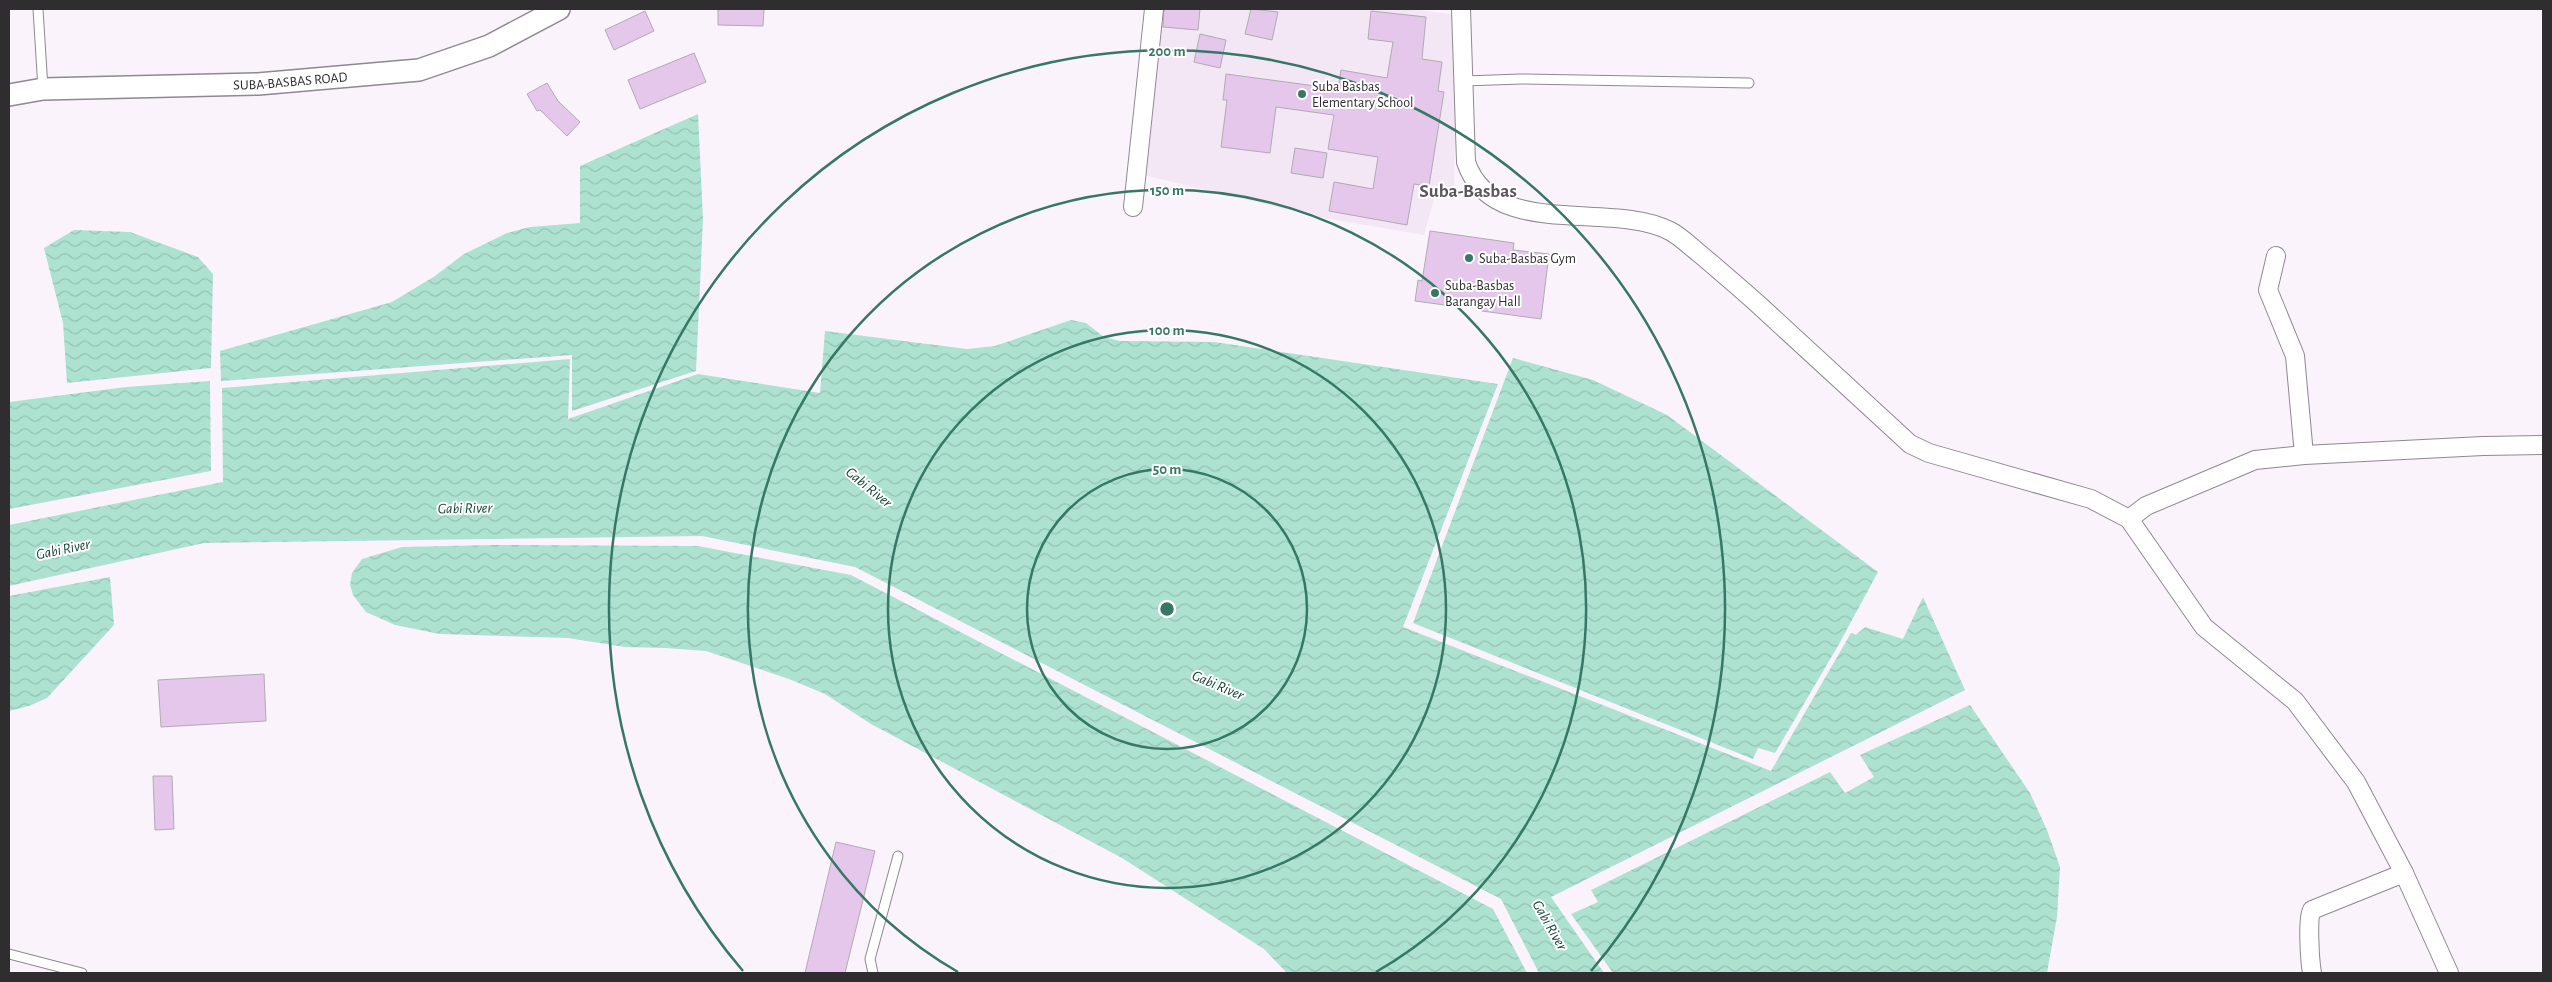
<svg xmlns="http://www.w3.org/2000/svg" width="2552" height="982" viewBox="0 0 2552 982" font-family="'Alegreya Sans',sans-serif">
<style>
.built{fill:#f3e6f5}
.water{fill:url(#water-waves)}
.building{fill:#e4c7eb;stroke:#b1aab3}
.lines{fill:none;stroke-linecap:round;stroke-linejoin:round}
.service-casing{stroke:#8f8891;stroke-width:11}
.minor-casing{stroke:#8f8891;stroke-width:20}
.tertiary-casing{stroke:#8f8891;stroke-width:24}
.service{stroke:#fff;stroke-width:9}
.minor{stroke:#fff;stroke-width:18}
.tertiary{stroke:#fff;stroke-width:21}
.ring{fill:none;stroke:#377765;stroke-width:2.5}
.poi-dot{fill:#377765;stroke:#fff;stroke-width:2}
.labels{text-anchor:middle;stroke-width:4;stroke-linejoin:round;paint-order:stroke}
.street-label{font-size:14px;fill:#302d30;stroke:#fff}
.poi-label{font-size:14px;fill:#302d30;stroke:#fff;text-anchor:start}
.water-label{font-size:15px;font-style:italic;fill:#164338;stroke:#fff}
.district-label{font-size:19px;font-weight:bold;fill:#5c555d;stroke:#fff}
.centre{fill:#377765;stroke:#fff;stroke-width:2.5}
.ring-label{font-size:15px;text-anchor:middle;font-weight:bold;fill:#377765;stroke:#fff;stroke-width:4;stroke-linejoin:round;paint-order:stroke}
</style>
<defs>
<pattern id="water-waves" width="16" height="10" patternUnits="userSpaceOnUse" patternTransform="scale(1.25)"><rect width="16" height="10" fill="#ade2d1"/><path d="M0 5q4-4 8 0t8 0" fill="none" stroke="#95c2b4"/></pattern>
</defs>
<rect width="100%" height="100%" fill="#faf3fc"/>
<polygon class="built" points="1159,9 1410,9 1457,15 1454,192 1434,199 1424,235 1319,217 1140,174"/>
<g class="water">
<polygon points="698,114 703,219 696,371 572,411 572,355 221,381 220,351 392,302 435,276 464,254 507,233 530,227 580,223 580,166"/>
<polygon points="74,230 130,232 198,257 213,274 211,368 67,383 63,323 44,248"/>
<polygon points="1071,320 1086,323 1104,337 1120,341 1214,342 1498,384 1403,627 1771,771 1851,633 1856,635 1865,627 1903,639 1923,597 1965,690 1551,897 1604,973 1539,973 1501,899 855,567 702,536 204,543 9,586 9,525 223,482 222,388 570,359 568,419 698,374 820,393 825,331 967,349 995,346"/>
<polygon points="1513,358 1593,380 1667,415 1878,572 1839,644 1775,753 1758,748 1753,759 1413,623"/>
<polygon points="210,381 211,471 9,509 9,402 126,387"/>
<polygon points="493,545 698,546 851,575 1493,909 1527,973 1287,973 1264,949 1122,858 871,724 825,694 789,679 706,651 665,648 625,647 568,638 440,634 395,625 366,612 353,595 350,585 352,573 362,559 402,547"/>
<polygon points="110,577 114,625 47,698 29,706 9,711 9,596"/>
<polygon points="1970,705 2030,793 2047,830 2060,867 2057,917 2047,973 1613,973 1571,914 1598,902 1591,890 1830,772 1845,793 1874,777 1860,755"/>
</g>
<g class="building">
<polygon points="718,9 764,9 763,26 718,25"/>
<polygon points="1164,9 1200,9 1198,30 1163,27"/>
<polygon points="1251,9 1278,12 1272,40 1245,34"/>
<polygon points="645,11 654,31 614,50 605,30"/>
<polygon points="1371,11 1426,17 1422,59 1442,62 1438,91 1444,92 1429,186 1414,184 1407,225 1329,211 1334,182 1373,189 1378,157 1328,149 1334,115 1276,107 1270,153 1221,147 1227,100 1223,100 1226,74 1338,89 1341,70 1387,78 1393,42 1368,39"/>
<polygon points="1200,34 1226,40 1220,68 1194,62"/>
<polygon points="694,53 706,82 640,109 628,80"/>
<polygon points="547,83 558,101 580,122 567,136 540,110 537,111 527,94"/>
<polygon points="1295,148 1327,153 1323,178 1291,173"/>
<polygon points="1430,231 1514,243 1513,250 1549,254 1541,319 1482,311 1482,305 1453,301 1452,306 1415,301 1418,280 1422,281"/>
<polygon points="264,674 266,721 161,727 158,680"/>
<polygon points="153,776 172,776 174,829 155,830"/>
<polygon points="836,842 875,851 845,973 805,973"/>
</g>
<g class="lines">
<g class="service-casing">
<g id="service">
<polyline points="38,9 43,89"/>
<polyline points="1464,81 1521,79 1749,83"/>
<polyline points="9,954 82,973"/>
<polyline points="873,973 870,959 898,856"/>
</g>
</g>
<g class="minor-casing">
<g id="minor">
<path d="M1461 9 1466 162C1492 241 1610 200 1670 231 1680 236 1690 246 1700 254 1720 271 1740 288 1760 306 1810 352 1860 398 1910 444L1929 453 2091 499 2129 519 2204 627 2295 701 2356 782 2404 873 2449 973"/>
<polyline points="1133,207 1154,9"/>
<polyline points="2276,256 2268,290 2295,356 2304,455"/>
<polyline points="2129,519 2146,506 2255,460 2304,455 2483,446 2543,445"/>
<path d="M2312 973C2310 962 2307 918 2312 910L2404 873"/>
</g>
</g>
<g class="tertiary-casing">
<g id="tertiary">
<path id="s1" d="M9 95 43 89 258 84 419 70 489 46 559 9"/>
</g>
</g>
<use href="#service" class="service"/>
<use href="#minor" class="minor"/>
<use href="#tertiary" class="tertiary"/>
</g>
<g class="ring">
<circle cx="1167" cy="609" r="140"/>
<circle cx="1167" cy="609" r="279"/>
<path d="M958 972A419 419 0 1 1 1376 972"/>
<path d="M743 971A558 558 0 1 1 1591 971"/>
</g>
<g class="poi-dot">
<circle cx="1302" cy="94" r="5"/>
<circle cx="1469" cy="258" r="5"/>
<circle cx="1435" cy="293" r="5"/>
</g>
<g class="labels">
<g class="street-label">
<text dy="5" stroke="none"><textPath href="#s1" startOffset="282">SUBA-BASBAS ROAD</textPath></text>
</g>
<g class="poi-label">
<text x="1312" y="91">Suba Basbas<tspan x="1312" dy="16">Elementary School</tspan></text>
<text x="1479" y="263">Suba-Basbas Gym</text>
<text x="1445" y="290">Suba-Basbas<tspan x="1445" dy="16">Barangay Hall</tspan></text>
</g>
<g class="water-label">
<text transform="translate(869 487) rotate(39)" y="5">Gabi River</text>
<text transform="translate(465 508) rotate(-1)" y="5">Gabi River</text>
<text transform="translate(63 549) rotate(-12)" y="5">Gabi River</text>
<text transform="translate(1218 685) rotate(23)" y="5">Gabi River</text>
<text transform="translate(1550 925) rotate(60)" y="5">Gabi River</text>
</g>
<g class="district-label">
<text x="1468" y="197">Suba-Basbas</text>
</g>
</g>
<circle cx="1167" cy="609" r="8" class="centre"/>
<g class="ring-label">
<text x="1167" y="56">200 m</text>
<text x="1167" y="195">150 m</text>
<text x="1167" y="335">100 m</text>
<text x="1167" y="474">50 m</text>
</g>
<rect width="2552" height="982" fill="none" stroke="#302d30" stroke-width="20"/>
</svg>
